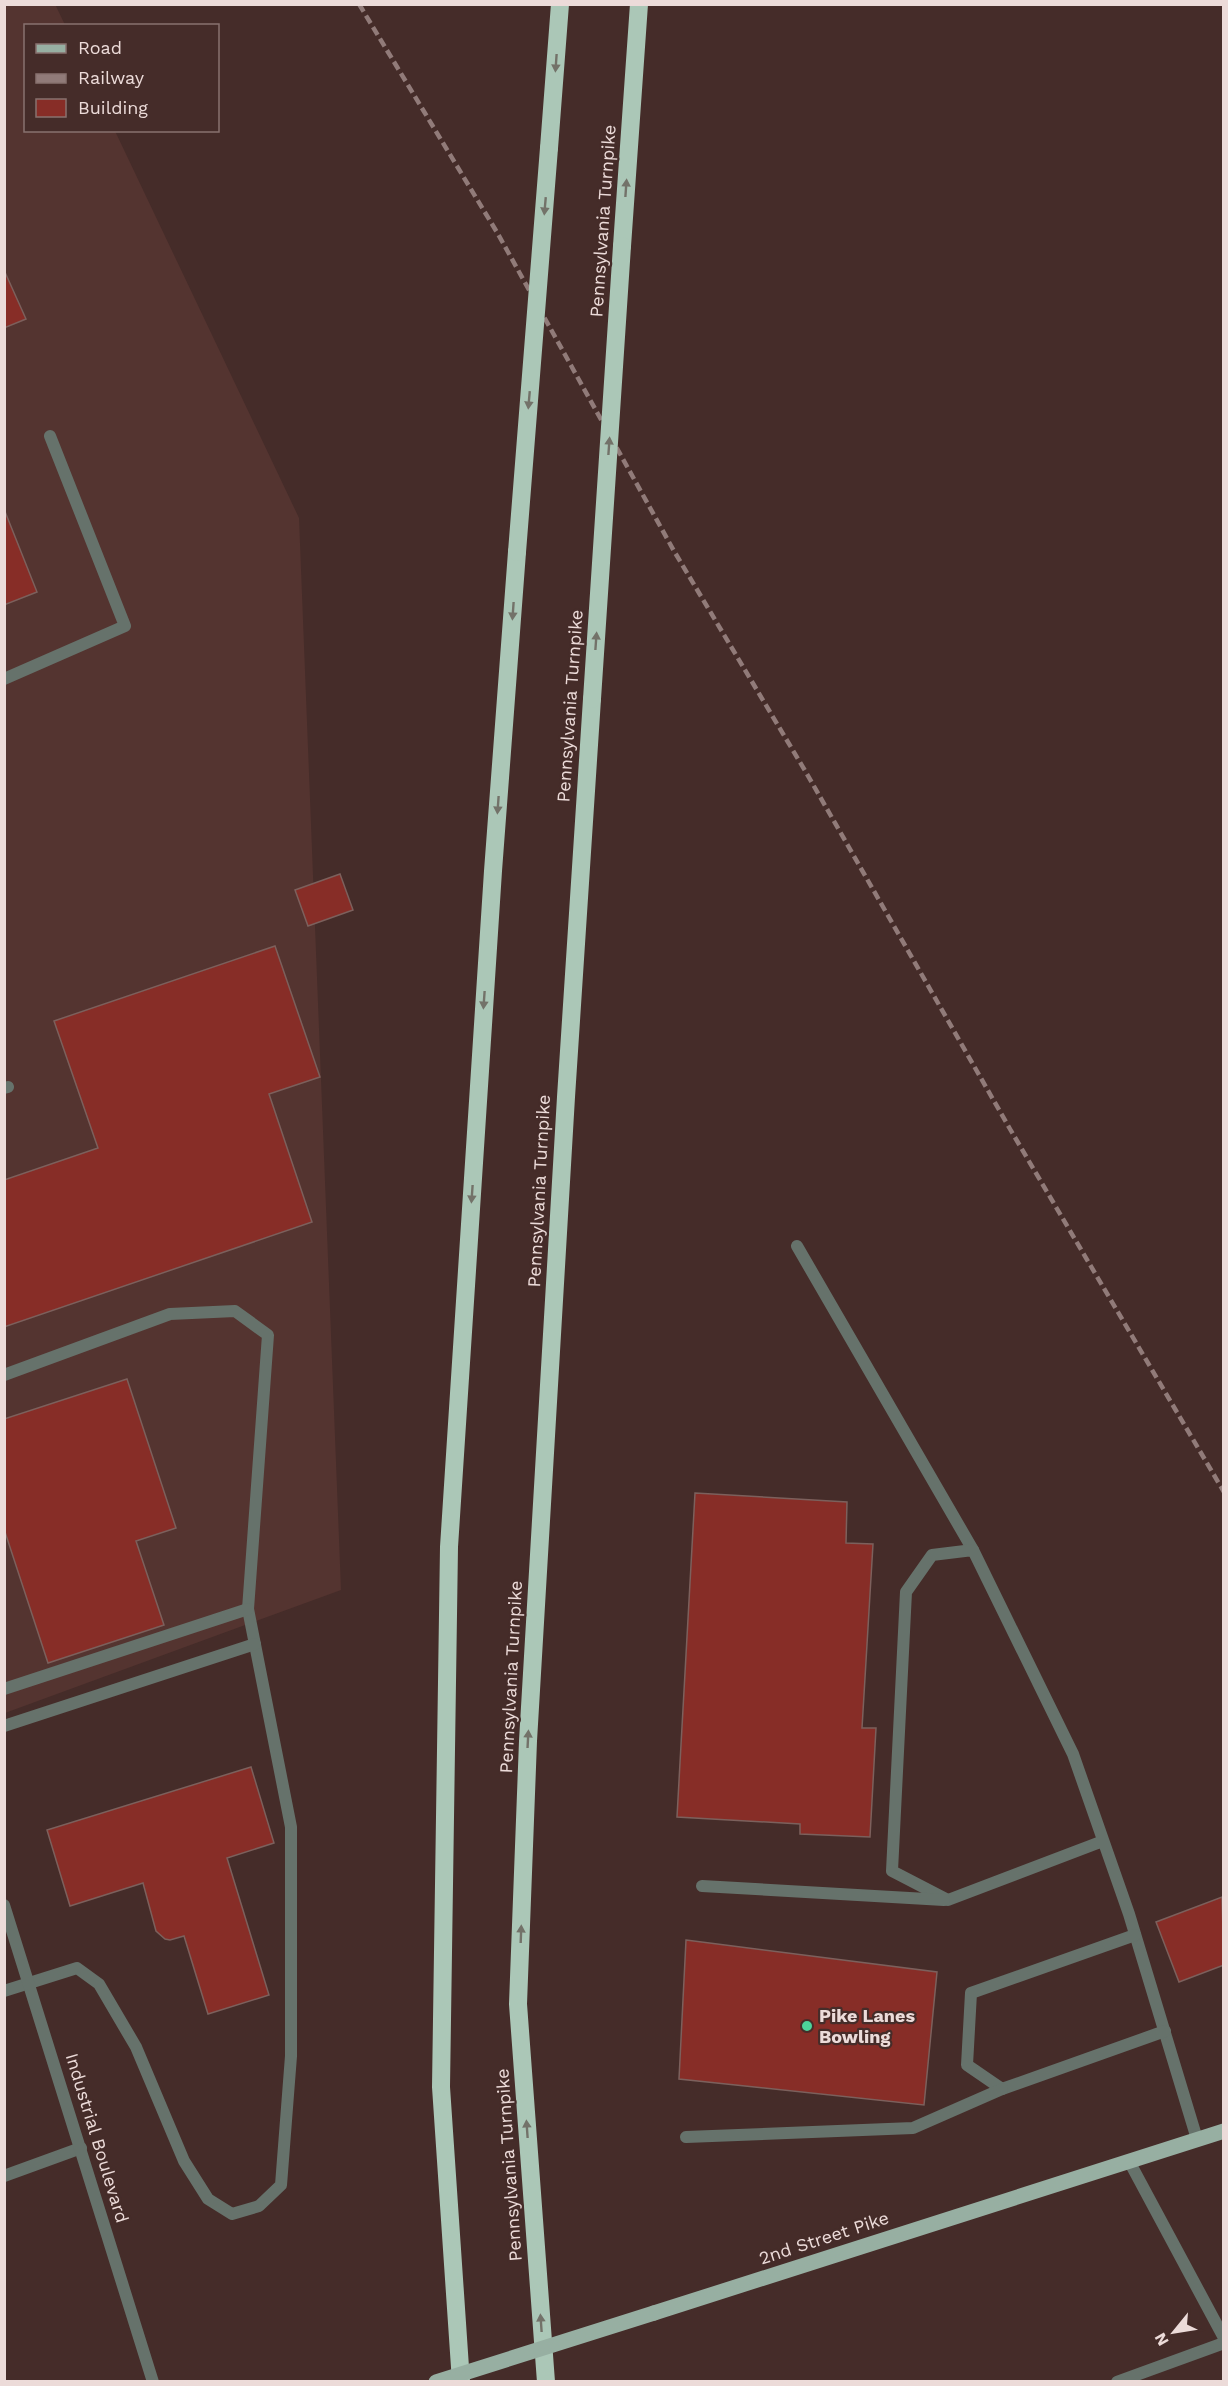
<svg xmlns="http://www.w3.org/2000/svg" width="1228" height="2386" viewBox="0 0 1228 2386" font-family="'Work Sans',sans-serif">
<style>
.built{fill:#543430}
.building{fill:#872d27;stroke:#7c605c;stroke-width:1.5}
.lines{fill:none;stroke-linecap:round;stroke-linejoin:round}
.lane{stroke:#66726b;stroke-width:12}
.street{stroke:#66726b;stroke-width:12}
.primary{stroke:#97afa2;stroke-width:15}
.highway{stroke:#abc7b7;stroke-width:18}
.rail{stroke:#917b79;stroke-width:4.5;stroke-dasharray:9 4.5;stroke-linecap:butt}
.primary-bridge{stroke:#97afa2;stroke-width:15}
.highway-bridge{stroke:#abc7b7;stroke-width:18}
.oneway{fill:#737269}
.poi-dot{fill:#4cd39a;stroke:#452c29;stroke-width:2}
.labels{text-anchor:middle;stroke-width:4.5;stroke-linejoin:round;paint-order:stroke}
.street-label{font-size:18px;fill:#ecdbd9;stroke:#452c29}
.poi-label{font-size:18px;font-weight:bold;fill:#ecdbd9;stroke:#452c29;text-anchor:start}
</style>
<rect width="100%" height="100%" fill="#452c29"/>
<polygon class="built" points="55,4 65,25 26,26 26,130 115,131 299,518 341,1590 5,1713 4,5"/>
<g class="building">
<polygon points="4,270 26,319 4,328"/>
<polygon points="4,509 37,592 4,605"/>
<polygon points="340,874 353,910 308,926 295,890"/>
<polygon points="275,946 320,1077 269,1094 312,1222 4,1327 4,1180 98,1148 54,1021"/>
<polygon points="127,1379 176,1528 136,1541 164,1625 48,1663 4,1529 4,1419"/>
<polygon points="695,1493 847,1502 846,1543 873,1544 862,1728 876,1728 870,1837 800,1834 800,1824 677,1817"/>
<polygon points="251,1767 274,1843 227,1858 269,1995 208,2014 184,1936 170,1940 165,1939 156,1931 143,1883 70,1906 47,1830"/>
<polygon points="1222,1897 1224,1965 1179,1982 1156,1922"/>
<polygon points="686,1940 937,1972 924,2105 679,2079"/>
</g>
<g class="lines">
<g class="lane">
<polyline points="4,679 125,626 50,436"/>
<polyline points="4,1088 8,1087"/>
<polyline points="797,1246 973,1550"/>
<polyline points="4,1375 170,1314 235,1311 268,1335 248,1609 291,1827 291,2056 281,2185 259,2206 232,2214 208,2199 184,2161 136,2047 99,1984 77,1968 4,1991"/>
<polyline points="4,1689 248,1609"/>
<polyline points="4,1726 255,1644"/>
<polyline points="1103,1841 948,1900 892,1871 906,1592 932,1555 973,1550 1073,1754 1129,1914 1197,2139"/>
<polyline points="702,1886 944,1900"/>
<polyline points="1135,1935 971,1993 967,2065 1002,2089 1165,2031"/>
<polyline points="686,2137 913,2128 1002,2089"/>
<polyline points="1129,2161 1224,2338"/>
<polyline points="4,2176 81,2148"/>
<polyline points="1117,2382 1224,2343"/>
</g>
<polyline class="street" points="4,1905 153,2382"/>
<polyline class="primary" points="654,2313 1224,2131"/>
<g class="highway">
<polyline points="549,148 560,4"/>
<polyline points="622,246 639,4"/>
<polyline points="461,2382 441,2087 449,1547 493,871 517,552"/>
<polyline points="546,2382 518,2004 528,1741 566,1097 592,699"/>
</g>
<polyline class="rail" points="359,4 498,234 674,551 807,774 1010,1129 1224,1492"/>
<polyline class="primary-bridge" points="436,2382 654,2313"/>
<g class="highway-bridge">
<polyline points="517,552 549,148"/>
<polyline points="592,699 622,246"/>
</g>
</g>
<defs><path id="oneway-solid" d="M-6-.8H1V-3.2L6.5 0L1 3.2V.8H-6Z" transform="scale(1.5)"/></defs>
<g class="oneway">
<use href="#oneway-solid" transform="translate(556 63) rotate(94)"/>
<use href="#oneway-solid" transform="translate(626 188) rotate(-86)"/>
<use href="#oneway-solid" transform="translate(545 206) rotate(95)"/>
<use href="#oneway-solid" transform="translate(529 400) rotate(95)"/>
<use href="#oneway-solid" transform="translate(609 446) rotate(-86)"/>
<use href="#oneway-solid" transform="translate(513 611) rotate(94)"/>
<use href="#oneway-solid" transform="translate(596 641) rotate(-86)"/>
<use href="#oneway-solid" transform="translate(498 805) rotate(94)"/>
<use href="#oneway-solid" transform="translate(484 1000) rotate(94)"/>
<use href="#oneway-solid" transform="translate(472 1194) rotate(94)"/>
<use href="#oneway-solid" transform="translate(528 1739) rotate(-87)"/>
<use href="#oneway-solid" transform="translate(521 1934) rotate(-88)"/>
<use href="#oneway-solid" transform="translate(527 2129) rotate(-94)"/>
<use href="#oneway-solid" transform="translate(541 2323) rotate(-94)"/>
</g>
<circle class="poi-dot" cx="807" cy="2026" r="6"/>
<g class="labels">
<g class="street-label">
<text transform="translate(603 221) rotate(-86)" y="6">Pennsylvania Turnpike</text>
<text transform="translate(570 706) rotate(-86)" y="6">Pennsylvania Turnpike</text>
<text transform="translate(539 1191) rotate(-87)" y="6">Pennsylvania Turnpike</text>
<text transform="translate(511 1677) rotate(-87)" y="6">Pennsylvania Turnpike</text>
<text transform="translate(97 2138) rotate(73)" y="6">Industrial Boulevard</text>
<text transform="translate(509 2165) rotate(-94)" y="6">Pennsylvania Turnpike</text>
<text transform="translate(824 2238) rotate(-18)" y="6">2nd Street Pike</text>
</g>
<g class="poi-label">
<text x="819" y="2022">Pike Lanes<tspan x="819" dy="21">Bowling</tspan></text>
</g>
</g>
<rect width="1228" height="2386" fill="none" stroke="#ecdbd9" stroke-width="12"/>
<rect x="24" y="24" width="195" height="108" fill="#452c29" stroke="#88726f" stroke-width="1.5"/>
<rect x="36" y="44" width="30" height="9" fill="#97afa2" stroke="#88726f" stroke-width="1.5"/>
<text x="78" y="54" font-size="18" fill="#ecdbd9">Road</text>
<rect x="36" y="74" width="30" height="9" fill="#917b79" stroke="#88726f" stroke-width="1.5"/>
<text x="78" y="84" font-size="18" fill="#ecdbd9">Railway</text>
<rect x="36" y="99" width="30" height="18" fill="#872d27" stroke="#88726f" stroke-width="1.5"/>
<text x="78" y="114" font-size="18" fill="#ecdbd9">Building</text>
<g transform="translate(1174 2332) rotate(240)" stroke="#452c29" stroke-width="4.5" paint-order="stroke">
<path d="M0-4.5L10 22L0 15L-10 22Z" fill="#ecdbd9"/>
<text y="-9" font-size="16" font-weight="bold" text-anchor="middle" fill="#ecdbd9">N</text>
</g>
</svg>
